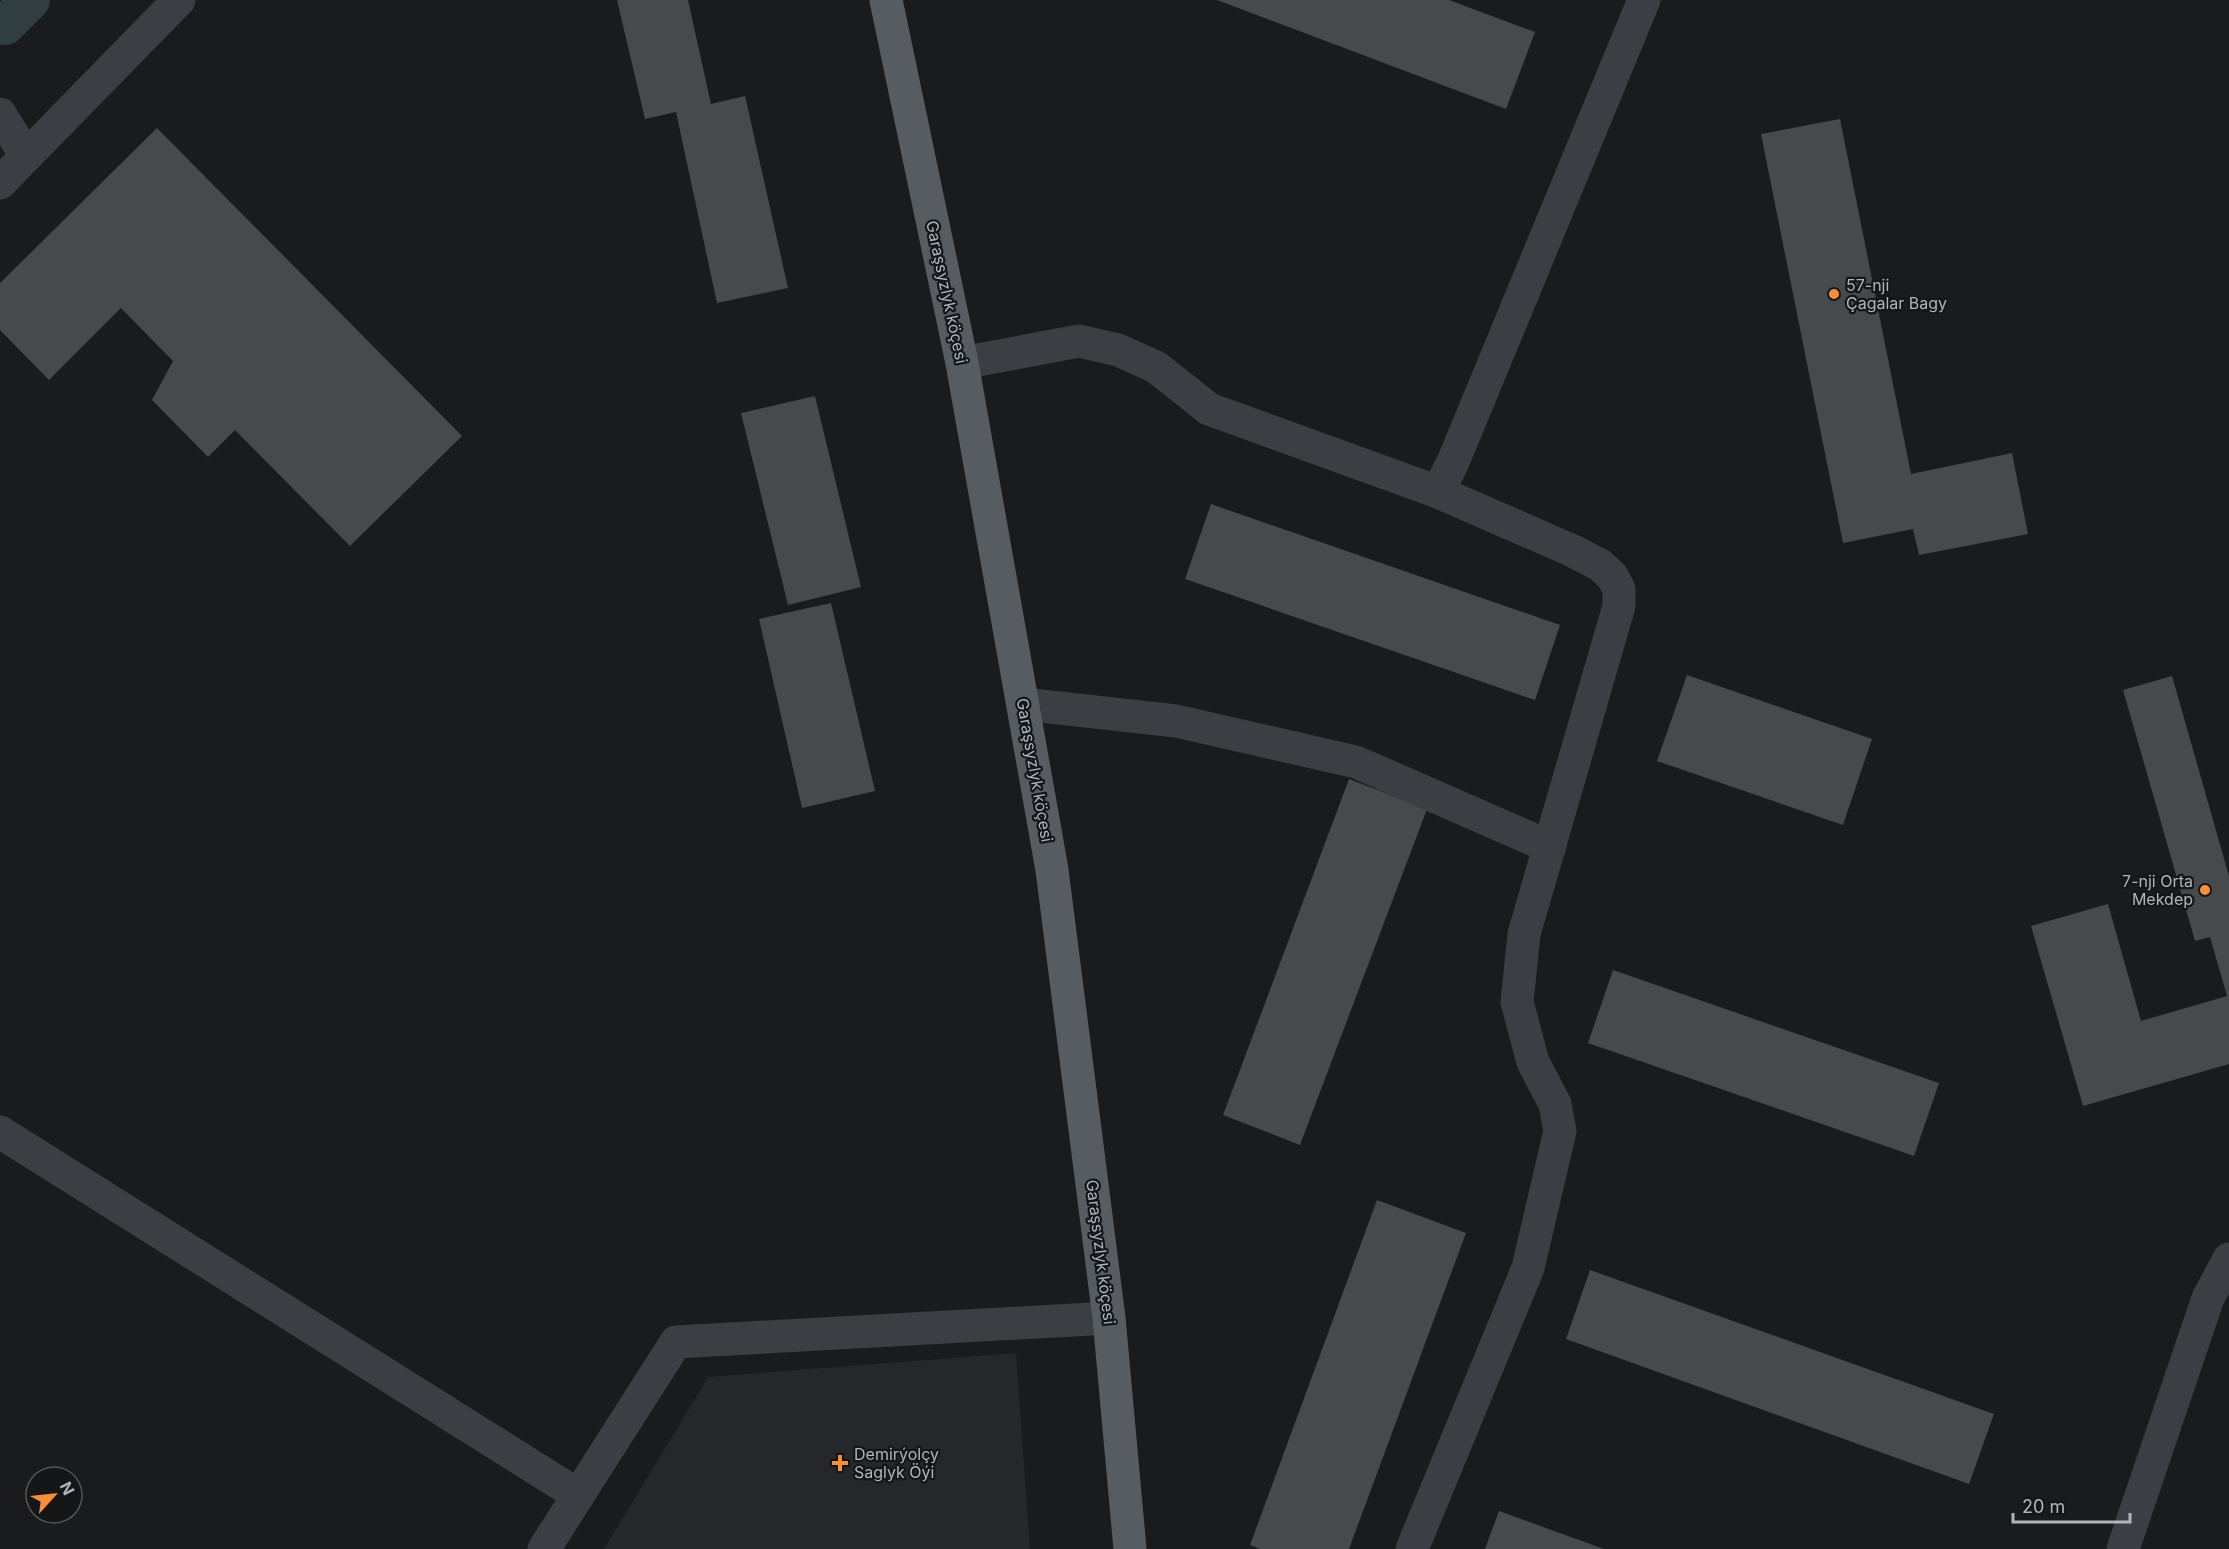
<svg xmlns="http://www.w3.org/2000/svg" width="2229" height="1549" viewBox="0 0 2229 1549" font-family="Inter,sans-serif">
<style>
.built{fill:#26272a}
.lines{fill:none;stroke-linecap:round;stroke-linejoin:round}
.canal{stroke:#303e42;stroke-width:40}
.building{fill:#47494d}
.minor{stroke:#3b3e42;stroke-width:33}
.major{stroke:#575c61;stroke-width:33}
.poi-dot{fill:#f88e38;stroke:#151618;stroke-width:2}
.labels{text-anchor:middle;stroke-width:4.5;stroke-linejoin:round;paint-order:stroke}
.poi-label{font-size:16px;fill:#adb5bd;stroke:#151618;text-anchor:start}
.street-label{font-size:16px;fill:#adb5bd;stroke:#151618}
</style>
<rect width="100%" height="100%" fill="#1a1b1d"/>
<polygon class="built" points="1016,1353 1030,1549 604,1549 708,1377"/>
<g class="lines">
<polyline class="canal" points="5,25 30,0"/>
</g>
<g class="building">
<polygon points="617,0 688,0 711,104 745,96 788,288 717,303 676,112 645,119"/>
<polygon points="1217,0 1449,0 1535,32 1506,109"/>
<polygon points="1840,119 1911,474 2012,453 2028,534 1919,555 1913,529 1843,543 1761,134"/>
<polygon points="157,128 462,436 350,546 235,430 208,457 152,400 173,361 121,308 49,380 0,330 0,283"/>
<polygon points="815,396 861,587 788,605 741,413"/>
<polygon points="1211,504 1560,625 1535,700 1185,579"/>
<polygon points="831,603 875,791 802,808 759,619"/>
<polygon points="1687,675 1872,739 1843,825 1657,761"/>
<polygon points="2172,676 2229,876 2229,1064 2083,1106 2031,926 2108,904 2141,1021 2227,996 2210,937 2195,941 2123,690"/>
<polygon points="1349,779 1427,809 1300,1145 1223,1115"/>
<polygon points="1613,970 1939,1083 1914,1156 1588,1043"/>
<polygon points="1377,1200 1466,1233 1349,1549 1260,1549 1250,1545"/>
<polygon points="1590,1270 1994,1414 1969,1484 1566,1339"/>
<polygon points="1499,1511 1604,1549 1485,1549"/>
</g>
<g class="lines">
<g class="minor">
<polyline points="0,114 26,156"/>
<polyline points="0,183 179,0"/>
<polyline points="962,363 1079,341 1118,350 1156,367 1209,409 1438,492"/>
<polyline points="1023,704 1176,721 1356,762 1550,847"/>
<polyline points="0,1132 578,1495"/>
<polyline points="544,1549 676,1342 1109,1318"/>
<polyline points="1412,1549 1528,1268 1560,1131 1555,1104 1533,1062 1517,1002 1524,934 1619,606 1619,589 1612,576 1600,565 1573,551 1438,492 1453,462 1644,0"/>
<polyline points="2123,1549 2208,1298 2229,1259"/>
</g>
<polyline class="major" points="886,0 962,363 1052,870 1109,1318 1130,1549"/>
</g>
<g class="poi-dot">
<circle cx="1834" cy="294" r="6"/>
<circle cx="2205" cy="890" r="6"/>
<path d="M837 1454h6v6h6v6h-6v6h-6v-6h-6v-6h6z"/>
</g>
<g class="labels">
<g class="poi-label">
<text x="1846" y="291">57-nji<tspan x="1846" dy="18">Çagalar Bagy</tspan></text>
<text x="2193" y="887" text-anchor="end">7-nji Orta<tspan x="2193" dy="18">Mekdep</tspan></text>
<text x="854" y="1460">Demirýolçy<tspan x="854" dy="18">Saglyk Öýi</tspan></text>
</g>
<g class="street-label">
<text transform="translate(947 292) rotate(78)" y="6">Garaşsyzlyk köçesi</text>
<text transform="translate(1035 770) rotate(80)" y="6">Garaşsyzlyk köçesi</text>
<text transform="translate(1101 1252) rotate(83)" y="6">Garaşsyzlyk köçesi</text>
</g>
</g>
<g transform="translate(54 1495) rotate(63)"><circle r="28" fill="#151618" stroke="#52565a" stroke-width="1.5"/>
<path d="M0-4.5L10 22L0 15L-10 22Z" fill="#f88e38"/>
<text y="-9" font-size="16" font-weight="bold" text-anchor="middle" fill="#adb5bd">N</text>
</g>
<path d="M2013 1513v9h117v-9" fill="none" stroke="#adb5bd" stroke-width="3"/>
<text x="2022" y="1513" font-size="18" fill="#adb5bd" stroke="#151618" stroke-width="4.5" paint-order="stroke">20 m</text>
</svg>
